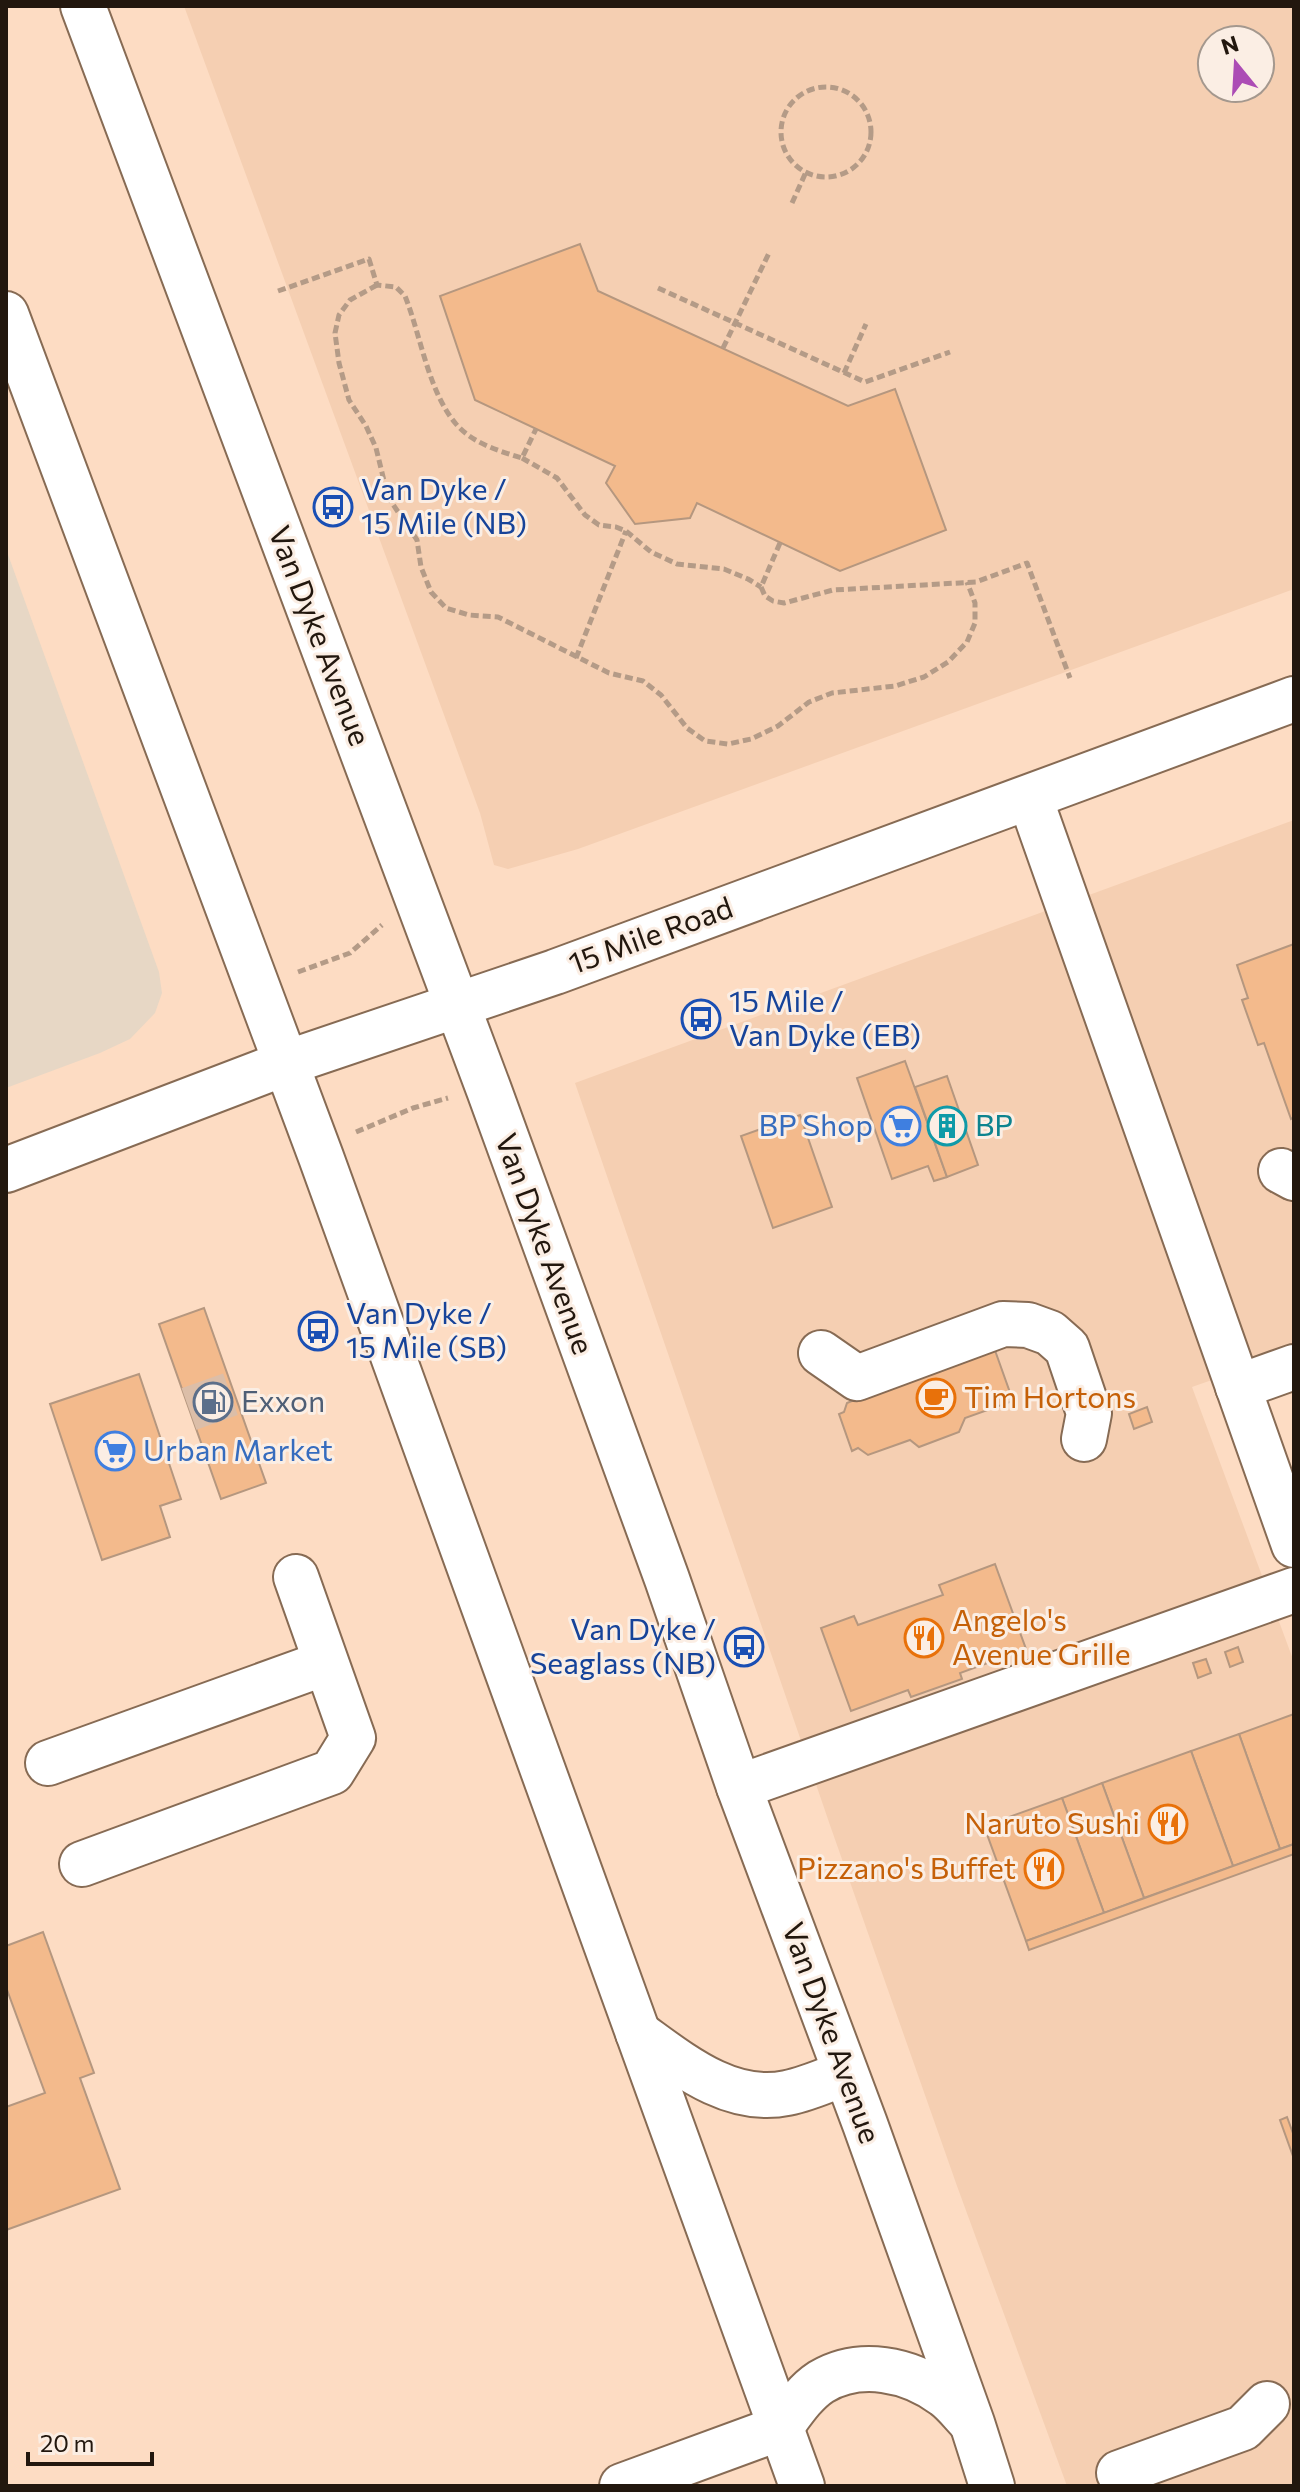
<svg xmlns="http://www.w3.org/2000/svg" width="1300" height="2492" viewBox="0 0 1300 2492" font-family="Commissioner,sans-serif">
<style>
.built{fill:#f5cfb2;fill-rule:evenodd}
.industrial{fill:#e7d7c5}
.building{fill:#f3ba8c;stroke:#b5977f;stroke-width:2}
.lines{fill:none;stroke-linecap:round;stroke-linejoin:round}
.minor-tunnel{stroke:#dcbea8;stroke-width:44;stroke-dasharray:44 22;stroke-linecap:butt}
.minor-casing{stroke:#876b54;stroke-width:48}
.major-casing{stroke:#876b54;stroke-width:48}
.path{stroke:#b49b87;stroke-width:5;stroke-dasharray:8 4;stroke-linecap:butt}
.minor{stroke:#fff;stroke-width:44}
.major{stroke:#fff;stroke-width:44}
.labels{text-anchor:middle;stroke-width:6;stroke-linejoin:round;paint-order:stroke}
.transit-label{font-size:30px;fill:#164399;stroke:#fbeee4;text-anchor:start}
.street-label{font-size:30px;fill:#22170e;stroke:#fbeee4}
.shop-label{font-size:30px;fill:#366cbe;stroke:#fbeee4;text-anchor:end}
.culture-label{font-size:30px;fill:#0d838f;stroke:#fbeee4;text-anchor:start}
.food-label{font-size:30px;fill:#c56008;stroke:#fbeee4;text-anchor:start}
.service-label{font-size:30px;fill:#4e5e75;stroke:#fbeee4;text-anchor:start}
</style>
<rect width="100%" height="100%" fill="#fddcc3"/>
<g class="built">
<path d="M184 6H1294V589L578 849 508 869 494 865 480 813ZM1212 40H1260V88H1212Z"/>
<polygon points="1294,820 1294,1351 1192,1387 1294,1662 1294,2486 1067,2486 957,2186 831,1828 575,1083"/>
</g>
<polygon class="industrial" points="6,549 159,972 162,993 155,1013 130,1039 100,1053 6,1088"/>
<g class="building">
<polygon points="580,244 598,291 848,406 895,389 946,530 840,571 697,503 690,518 635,524 606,483 615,466 475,400 440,296"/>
<polygon points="1294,944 1294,1117 1291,1119 1264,1043 1258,1045 1242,1000 1248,998 1237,965"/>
<polygon points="905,1061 947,1177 934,1181 928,1166 892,1179 857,1078"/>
<polygon points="947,1076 978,1165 947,1177 915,1087"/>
<polygon points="800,1115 832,1207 773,1228 741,1136"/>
<polygon points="204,1308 266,1483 221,1499 159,1324"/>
<polygon points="992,1342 1013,1401 965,1418 959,1432 919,1447 910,1440 868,1455 858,1448 852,1451 839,1414 844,1412 847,1403"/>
<polygon points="139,1374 181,1499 160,1506 170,1537 102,1560 50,1404"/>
<polygon points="1147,1407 1152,1422 1134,1429 1129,1414"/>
<polygon points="995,1564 1026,1649 960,1673 962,1679 911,1697 908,1690 851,1711 821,1628 854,1616 858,1625 943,1595 939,1585"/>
<polygon points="1238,1647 1243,1662 1230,1667 1225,1652"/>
<polygon points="1206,1659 1211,1673 1198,1678 1193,1663"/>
<polygon points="1294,1714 1294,1844 1280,1849 1239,1734"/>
<polygon points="1239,1734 1280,1849 1233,1866 1191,1751"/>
<polygon points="1191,1751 1233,1866 1144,1898 1102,1783"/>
<polygon points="1102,1783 1144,1898 1104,1913 1062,1798"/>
<polygon points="1062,1798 1104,1913 1026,1941 984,1826"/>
<polygon points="1294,1844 1294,1854 1029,1950 1026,1941"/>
<polygon points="43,1932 94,2073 80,2078 120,2189 6,2230 6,2107 45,2093 6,1987 6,1946"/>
<polygon points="1287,2117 1294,2136 1294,2159 1280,2120"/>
</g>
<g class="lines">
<polyline class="minor-tunnel" points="189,1409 234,1393"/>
<g class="minor-casing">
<g id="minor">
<polyline points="1030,798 1294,1545"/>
<polyline points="1281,1171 1294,1178"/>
<polyline points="821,1353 857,1378 1003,1324 1028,1325 1050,1333 1067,1348 1089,1413 1084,1439"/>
<polyline points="1238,1387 1294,1367"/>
<polyline points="48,1763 325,1663"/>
<polyline points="739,1787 1294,1590"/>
<polyline points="82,1864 332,1772 353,1738 296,1577"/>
<polyline points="1119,2473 1243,2428 1267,2404"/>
<polyline points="622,2486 780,2428"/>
</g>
</g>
<g class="major-casing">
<g id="major">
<polyline points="83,6 489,1090 667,1579 739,1787 865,2124 972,2423 992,2486"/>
<polyline points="6,314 321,1157 802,2486"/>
<polyline points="6,1170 286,1063 555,972 1294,699"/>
<path d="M638 2033C681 2064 730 2105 787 2093 807 2089 827 2080 845 2073"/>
<path d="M780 2428C792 2412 804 2393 821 2382 860 2359 909 2369 944 2395 954 2402 962 2413 970 2421"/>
</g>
</g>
<g class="path">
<circle cx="826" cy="132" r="45"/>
<polyline points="792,203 806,172"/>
<polyline points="377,285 350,300 339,315 335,333 339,363 349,400 366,426 376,448 388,497 417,540 421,567 431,592 446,608 469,615 498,617 609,673 643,681 661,695 687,728 705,741 728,744 751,739 778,726 809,702 832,693 895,686 924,677 948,662 967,642 975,623 975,603 967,582"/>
<polyline points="658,288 865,382 950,352"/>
<path d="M278 291 369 259 377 285 396 287 405 296C421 336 428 391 456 424 472 443 499 451 522 458L536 429"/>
<polyline points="723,348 770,251"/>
<polyline points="844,373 866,324"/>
<polyline points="522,458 557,478 585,515 599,525 616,527 626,531 651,552 677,564 724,569 748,579 761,587"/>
<polyline points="780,543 761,587 765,596 773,601 784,603 833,590 976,582 1027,563 1070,678"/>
<polyline points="576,658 626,531"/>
<polyline points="298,972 350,953 382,925"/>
<polyline points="356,1132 413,1108 448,1098"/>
</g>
<use href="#minor" class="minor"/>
<use href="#major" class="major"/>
</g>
<defs>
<g id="bus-ring" transform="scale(2)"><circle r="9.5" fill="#fbeee4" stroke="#1a4fb4" stroke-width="1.5"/><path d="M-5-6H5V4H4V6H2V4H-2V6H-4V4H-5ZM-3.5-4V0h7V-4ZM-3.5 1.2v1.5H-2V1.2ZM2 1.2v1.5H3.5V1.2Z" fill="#1a4fb4"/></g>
<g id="supermarket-ring" transform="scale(2)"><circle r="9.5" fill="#fbeee4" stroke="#3f7fe0" stroke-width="1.5"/><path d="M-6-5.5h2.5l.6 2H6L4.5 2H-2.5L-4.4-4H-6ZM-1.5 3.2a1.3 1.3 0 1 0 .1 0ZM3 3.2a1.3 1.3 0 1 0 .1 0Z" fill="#3f7fe0"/></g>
<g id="building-ring" transform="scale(2)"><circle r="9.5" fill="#fbeee4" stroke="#0f9aa8" stroke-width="1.5"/><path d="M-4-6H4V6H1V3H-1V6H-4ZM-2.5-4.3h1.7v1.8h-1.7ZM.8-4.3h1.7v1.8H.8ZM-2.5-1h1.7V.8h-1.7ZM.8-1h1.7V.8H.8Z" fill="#0f9aa8"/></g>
<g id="cafe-ring" transform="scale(2)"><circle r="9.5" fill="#fbeee4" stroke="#e8710a" stroke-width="1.5"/><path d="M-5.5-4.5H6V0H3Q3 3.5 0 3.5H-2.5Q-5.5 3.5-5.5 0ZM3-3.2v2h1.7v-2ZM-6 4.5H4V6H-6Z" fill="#e8710a"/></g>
<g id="fuel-ring" transform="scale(2)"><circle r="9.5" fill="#fbeee4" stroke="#5c6f8a" stroke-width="1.5"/><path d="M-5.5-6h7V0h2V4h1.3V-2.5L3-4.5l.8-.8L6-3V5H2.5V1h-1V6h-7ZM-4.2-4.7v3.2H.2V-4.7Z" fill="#5c6f8a"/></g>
<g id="restaurant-ring" transform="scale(2)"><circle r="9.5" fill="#fbeee4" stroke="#e8710a" stroke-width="1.5"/><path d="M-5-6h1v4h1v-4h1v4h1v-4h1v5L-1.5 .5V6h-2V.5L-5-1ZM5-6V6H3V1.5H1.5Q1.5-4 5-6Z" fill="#e8710a"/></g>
</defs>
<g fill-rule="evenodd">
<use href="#bus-ring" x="333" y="507"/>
<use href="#bus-ring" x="701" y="1019"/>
<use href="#supermarket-ring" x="901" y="1126"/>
<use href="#building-ring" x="947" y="1126"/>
<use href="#bus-ring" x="318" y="1331"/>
<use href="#cafe-ring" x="936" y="1398"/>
<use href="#fuel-ring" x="213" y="1402"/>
<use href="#supermarket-ring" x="115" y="1451"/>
<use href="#restaurant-ring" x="924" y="1638"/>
<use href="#bus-ring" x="744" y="1647"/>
<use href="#restaurant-ring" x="1168" y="1824"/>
<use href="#restaurant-ring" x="1044" y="1869"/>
</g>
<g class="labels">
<g class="transit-label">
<text x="361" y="500">Van Dyke /<tspan x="361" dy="34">15 Mile (NB)</tspan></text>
<text x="729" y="1012">15 Mile /<tspan x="729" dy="34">Van Dyke (EB)</tspan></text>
<text x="346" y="1324">Van Dyke /<tspan x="346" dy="34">15 Mile (SB)</tspan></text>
<text x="716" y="1640" text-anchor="end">Van Dyke /<tspan x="716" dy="34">Seaglass (NB)</tspan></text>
</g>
<g class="street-label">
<text transform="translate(319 636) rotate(69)" y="10">Van Dyke Avenue</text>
<text transform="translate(651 936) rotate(-20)" y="10">15 Mile Road</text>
<text transform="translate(544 1244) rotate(70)" y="10">Van Dyke Avenue</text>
<text transform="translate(831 2033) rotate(70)" y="10">Van Dyke Avenue</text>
</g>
<g class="shop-label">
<text x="873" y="1136">BP Shop</text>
<text x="143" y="1461" text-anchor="start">Urban Market</text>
</g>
<g class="culture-label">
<text x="975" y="1136">BP</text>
</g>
<g class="food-label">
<text x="964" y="1408">Tim Hortons</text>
<text x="952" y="1631">Angelo's<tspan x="952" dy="34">Avenue Grille</tspan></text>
<text x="1140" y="1834" text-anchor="end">Naruto Sushi</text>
<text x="1016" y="1879" text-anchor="end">Pizzano's Buffet</text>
</g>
<g class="service-label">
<text x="241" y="1412">Exxon</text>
</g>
</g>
<rect width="1300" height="2492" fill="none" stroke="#22170e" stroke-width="16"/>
<g transform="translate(1236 64) rotate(342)"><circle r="38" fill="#fbeee4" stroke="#a4988e" stroke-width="2"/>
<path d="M0-6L14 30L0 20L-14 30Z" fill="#ac4cb5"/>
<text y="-12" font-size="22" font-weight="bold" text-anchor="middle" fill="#22170e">N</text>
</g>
<path d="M28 2452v12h124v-12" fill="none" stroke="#22170e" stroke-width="4"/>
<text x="40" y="2452" font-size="24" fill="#22170e" stroke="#fbeee4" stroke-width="6" paint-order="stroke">20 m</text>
</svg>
